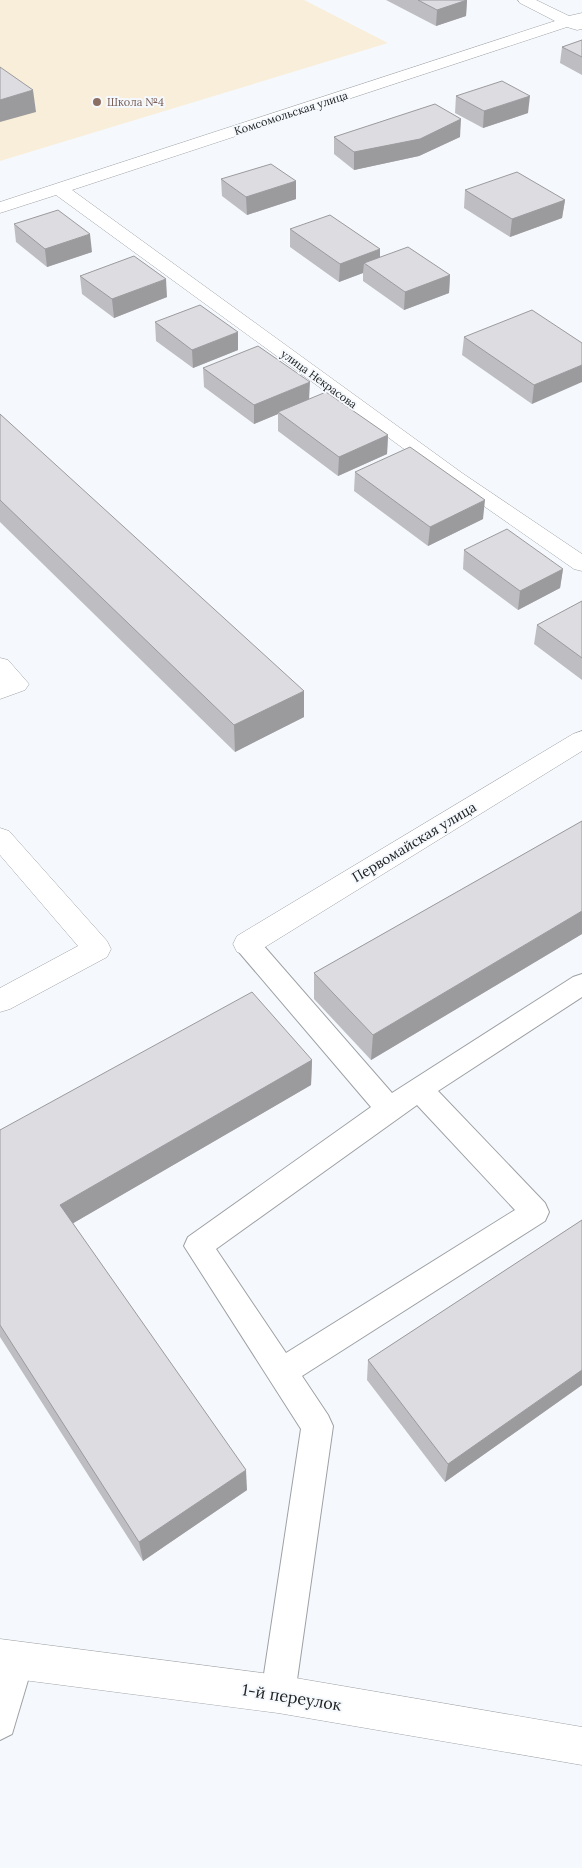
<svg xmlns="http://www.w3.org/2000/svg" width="582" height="1868" viewBox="0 0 582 1868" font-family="Lora,serif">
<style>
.education{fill:#f9eed9}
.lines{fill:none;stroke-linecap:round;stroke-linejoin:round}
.service-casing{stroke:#9ea1a4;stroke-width:2}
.minor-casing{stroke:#9ea1a4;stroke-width:1}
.service{fill:#fff;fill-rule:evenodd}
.minor{fill:#fff;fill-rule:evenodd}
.wall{fill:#bebdc1}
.shaded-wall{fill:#9b9a9d}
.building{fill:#dddce0;stroke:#9b9a9d}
.education-dot{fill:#8d6e63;stroke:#f5f9fd;stroke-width:2}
.labels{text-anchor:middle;stroke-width:4;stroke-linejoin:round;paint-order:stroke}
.far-education-label{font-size:11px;fill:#785e54;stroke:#f5f9fd;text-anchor:start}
.far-street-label{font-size:11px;fill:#212223;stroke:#f5f9fd}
.street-label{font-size:14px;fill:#212223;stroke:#f5f9fd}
.near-street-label{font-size:16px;fill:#212223;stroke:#f5f9fd}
</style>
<rect width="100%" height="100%" fill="#f5f9fd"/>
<polygon class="education" points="0,0 304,0 388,43 0,161"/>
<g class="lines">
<g class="service-casing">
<g id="service">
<path d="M247 934 256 937 392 1093 573 977 582 974V997L438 1091 545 1203 549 1212 545 1221 302 1376 328 1415 333 1426 295 1694 290 1706 278 1711 266 1706 261 1694 301 1429 184 1246 188 1237 371 1107 238 951 234 944 238 937ZM417 1105 515 1210 286 1353 216 1249Z"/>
<polygon points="17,1643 29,1648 34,1660 12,1734 0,1740 0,1660 5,1648"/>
</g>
</g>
<g class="minor-casing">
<g id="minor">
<polygon points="518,0 536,0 569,16 582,13 582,29 577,30 567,27 72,190 462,473 582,554 582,571 574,569 448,481 56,195 0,213 0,202 555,21 520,3"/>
<polygon points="0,658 8,660 29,684 25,690 0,699"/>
<polygon points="582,731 582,751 257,952 247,955 237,952 233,944 237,936 573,734"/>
<polygon points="0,828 9,831 107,941 111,949 107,957 10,1009 0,1012 0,988 78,946 0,855"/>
<polygon points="0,1639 278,1675 582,1727 582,1765 278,1713 0,1677"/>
</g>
</g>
<use href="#service" class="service"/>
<use href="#minor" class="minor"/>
</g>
<g class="wall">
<polygon points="386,0 467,0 466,16 436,26"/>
<polygon points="582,40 582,75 560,63 562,47"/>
<polygon points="456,96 528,113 483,128 455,113"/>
<polygon points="334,137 460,137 419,156 354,170 334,154"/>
<polygon points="221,179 296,181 296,199 247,215 222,196"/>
<polygon points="465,190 565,200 562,218 510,237 464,208"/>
<polygon points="14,224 92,252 47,267 16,242"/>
<polygon points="290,229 380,257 450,275 449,293 404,310 363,281 363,273 339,282 290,247"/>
<polygon points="80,276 167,297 114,318 82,294"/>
<polygon points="155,322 238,350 193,368 156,341"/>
<polygon points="464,337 582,343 532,404 462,355"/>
<polygon points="203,368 309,399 388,435 387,454 338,476 278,431 278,414 254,424 204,387"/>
<polygon points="0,414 304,717 235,752 0,522"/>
<polygon points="355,472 483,519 428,546 354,491"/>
<polygon points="464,550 563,569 560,588 518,610 463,569"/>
<polygon points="582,601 582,680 534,644 537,625"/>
<polygon points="582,821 582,934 371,1060 314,999 314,973"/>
<polygon points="312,1060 311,1085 73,1223 247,1490 143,1561 0,1337 0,1130"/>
<polygon points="582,1220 582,1385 445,1482 367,1380 368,1360"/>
</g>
<g class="shaded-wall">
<polygon points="467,0 466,16 436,26 437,10"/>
<polygon points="33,90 36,112 0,122 0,100"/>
<polygon points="530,96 528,113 483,128 484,111"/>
<polygon points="461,119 460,137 419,156 354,170 354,152"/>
<polygon points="296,181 296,199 247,215 246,197"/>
<polygon points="565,200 562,218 510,237 512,219"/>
<polygon points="90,234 92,252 47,267 45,249"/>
<polygon points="380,249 380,267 364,263 363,273 339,282 340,264"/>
<polygon points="450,275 449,293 404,310 405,292"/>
<polygon points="166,279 167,297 114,318 112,299"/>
<polygon points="238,332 238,350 193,368 192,350"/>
<polygon points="582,365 582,382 532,404 534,385"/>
<polygon points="310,382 309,400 278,412 278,414 254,424 254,405"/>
<polygon points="388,435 387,454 338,476 339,457"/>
<polygon points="485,500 483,519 428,546 430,527"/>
<polygon points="563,569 560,588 518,610 520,591"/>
<polygon points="304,691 304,717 235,752 234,725"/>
<polygon points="582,911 582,934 371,1060 373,1035"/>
<polygon points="312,1060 311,1085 65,1228 60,1205"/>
<polygon points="582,1370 582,1385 445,1482 448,1464"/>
<polygon points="246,1470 247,1490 143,1561 139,1542"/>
</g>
<g class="building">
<polygon points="418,0 467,0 437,10"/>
<polygon points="582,40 582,57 562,47"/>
<polygon points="0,67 33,90 0,100"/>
<polygon points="502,81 530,96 484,111 456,96"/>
<polygon points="435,104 461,119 420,139 354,152 334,137"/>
<polygon points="271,164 296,181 246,197 221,179"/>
<polygon points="517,172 565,200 512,219 465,190"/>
<polygon points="58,210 90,234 45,249 14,224"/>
<polygon points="330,215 380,249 340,264 290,229"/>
<polygon points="408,247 450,275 405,292 364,263"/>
<polygon points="134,256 166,279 112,299 80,276"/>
<polygon points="200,305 238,332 192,350 155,322"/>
<polygon points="532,310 582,343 582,365 534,385 464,337"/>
<polygon points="258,346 310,382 254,405 203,368"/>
<polygon points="326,392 388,435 339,457 278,412"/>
<polygon points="0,414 304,691 234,725 0,500"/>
<polygon points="410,447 485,500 430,527 355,472"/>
<polygon points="507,529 563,569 520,591 464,550"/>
<polygon points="582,601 582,658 537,625"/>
<polygon points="582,821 582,911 373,1035 314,973"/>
<polygon points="252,992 312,1060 60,1205 246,1470 139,1542 0,1325 0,1130"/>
<polygon points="582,1220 582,1370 448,1464 368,1360"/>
</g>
<circle class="education-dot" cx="97" cy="102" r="5"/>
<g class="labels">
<g class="far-education-label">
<text x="107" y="106">Школа №4</text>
</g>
<g class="far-street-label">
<text transform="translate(291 113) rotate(-18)" y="4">Комсомольская улица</text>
<text transform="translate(319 379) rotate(36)" y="4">улица Некрасова</text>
</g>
<g class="street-label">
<text transform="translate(414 842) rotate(-31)" y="5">Первомайская улица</text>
</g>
<g class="near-street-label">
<text transform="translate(292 1697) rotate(9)" y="6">1-й переулок</text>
</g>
</g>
</svg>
